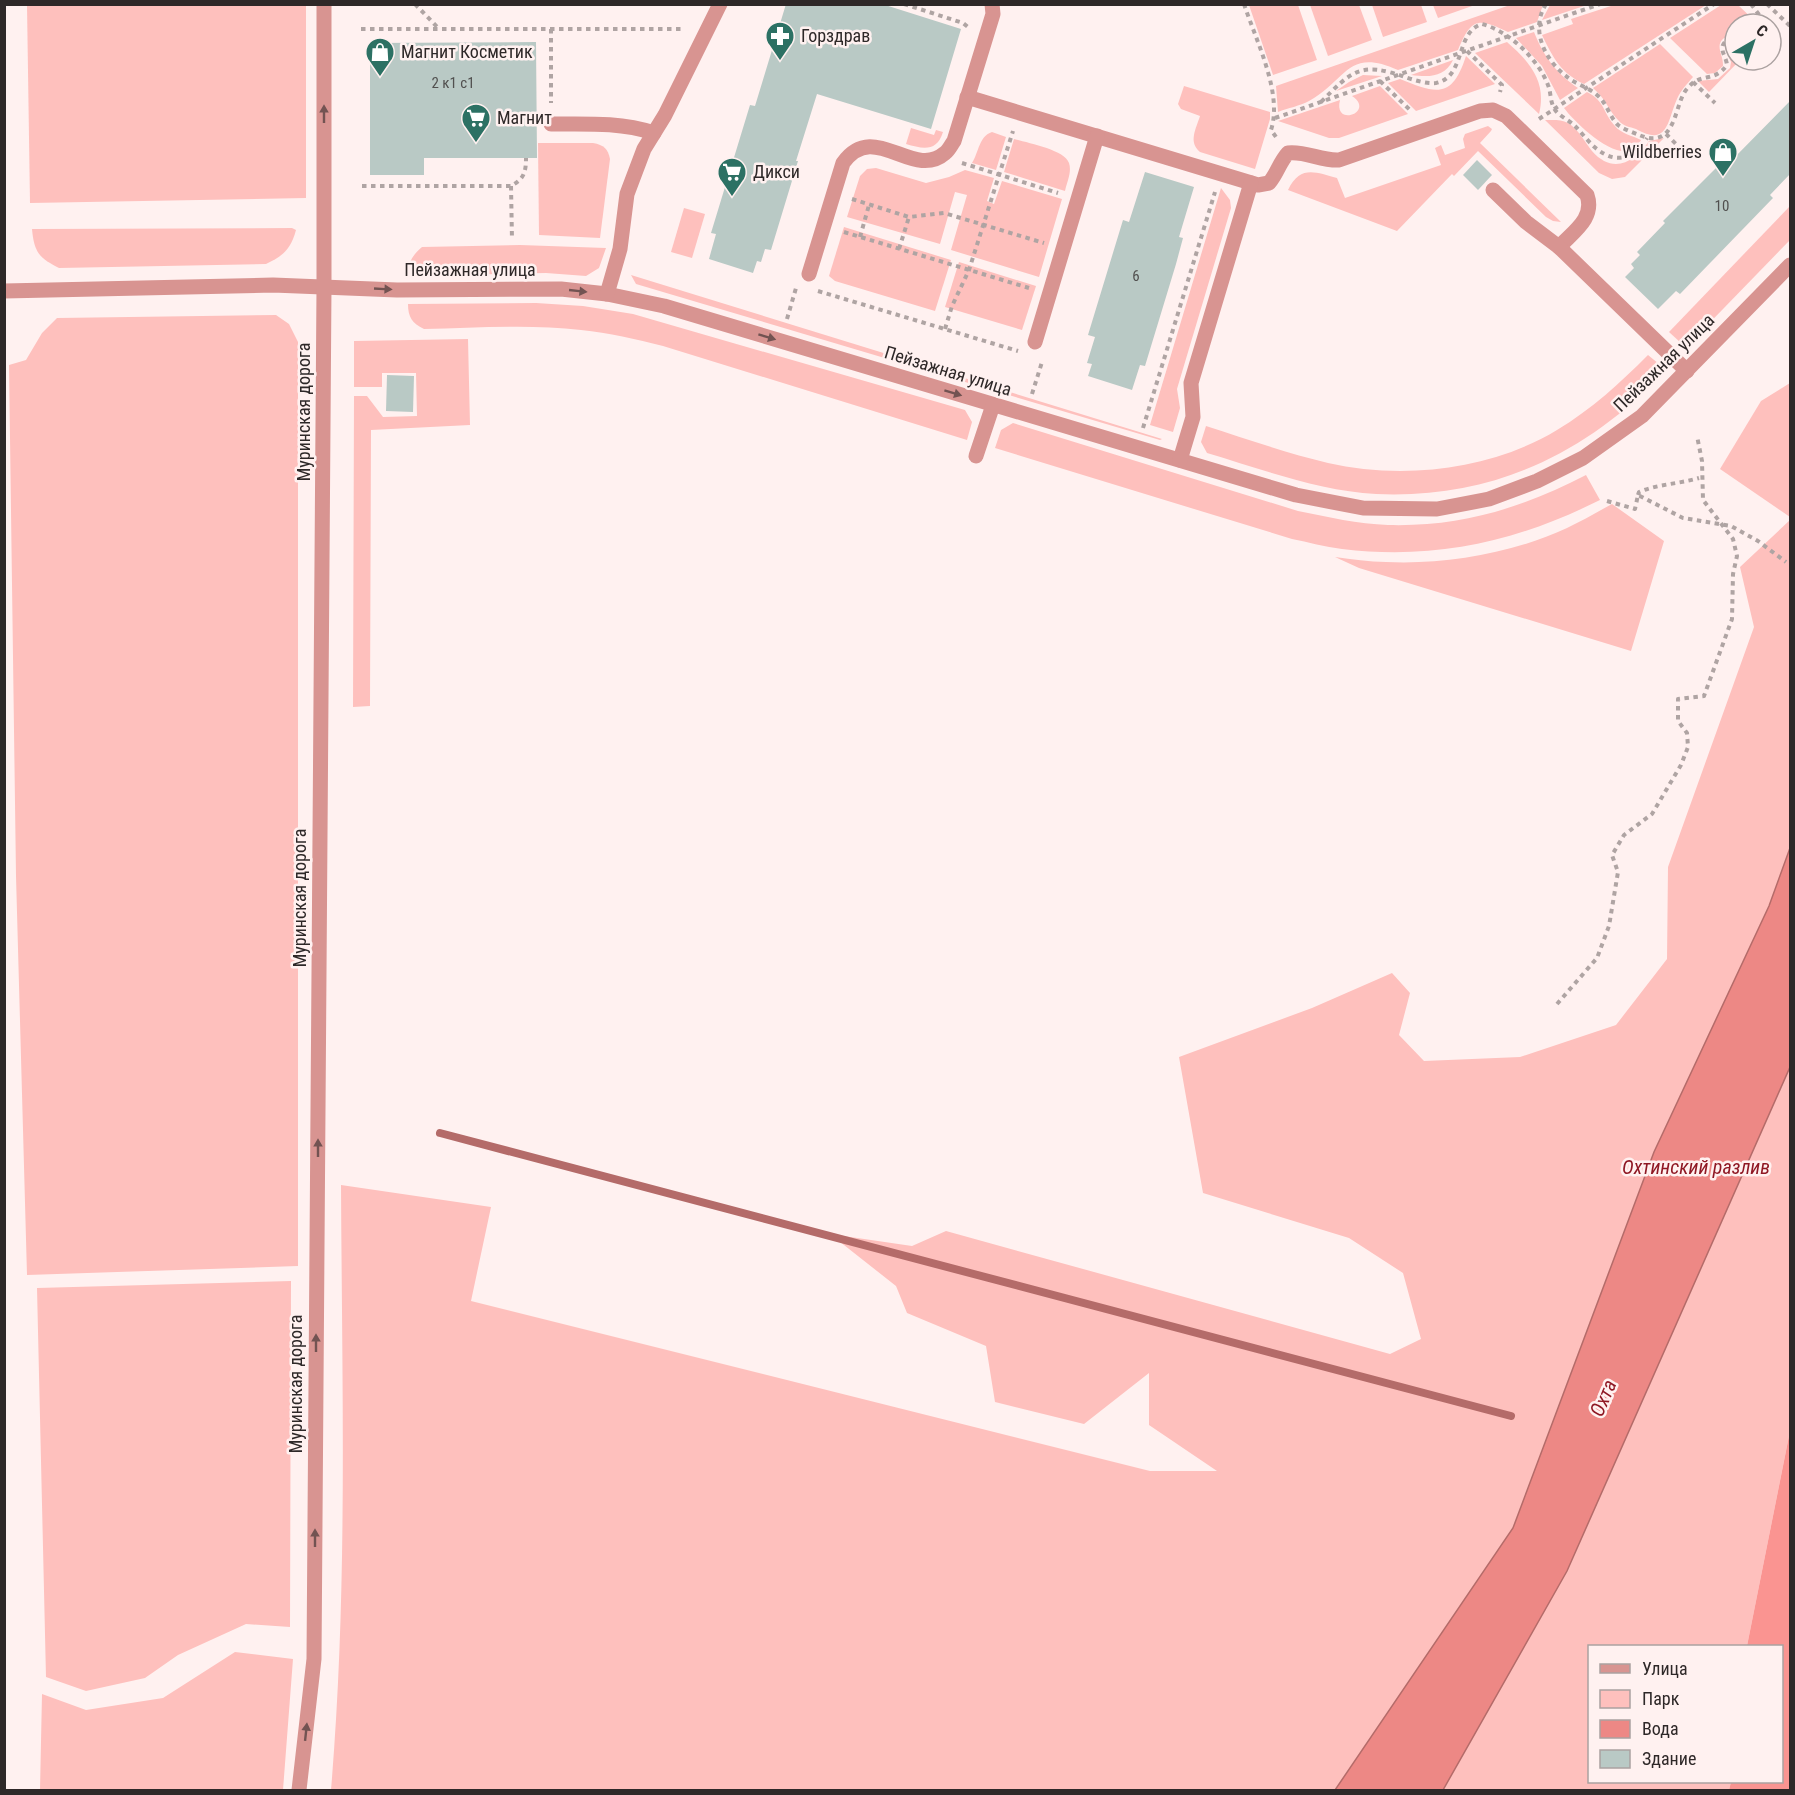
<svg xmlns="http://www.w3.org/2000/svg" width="1795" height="1795" viewBox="0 0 1795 1795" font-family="'Roboto Condensed',sans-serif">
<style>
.green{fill:#fec0bd}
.forest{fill:#fa9491}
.water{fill:#ed8885;stroke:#b46b69;stroke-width:1.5}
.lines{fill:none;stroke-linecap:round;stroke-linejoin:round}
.stream{stroke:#b46b69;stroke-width:8}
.building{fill:#b9c9c5}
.path{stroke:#afa4a3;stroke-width:4;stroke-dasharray:4.5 4.5;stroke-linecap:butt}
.minor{stroke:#d89491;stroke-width:15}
.oneway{fill:#725352}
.labels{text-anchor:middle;stroke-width:5;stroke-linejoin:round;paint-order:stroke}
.number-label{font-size:15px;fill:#51504f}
.poi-label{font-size:18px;fill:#2e2828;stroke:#fff1f0;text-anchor:start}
.street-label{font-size:18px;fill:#2e2828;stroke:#fff1f0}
.water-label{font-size:20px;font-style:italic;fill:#8f1824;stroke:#fff1f0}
</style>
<rect width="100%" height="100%" fill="#fff1f0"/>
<g class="green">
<polygon points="27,5 306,5 306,198 30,203"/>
<polygon points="1249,5 1298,5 1317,60 1273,75"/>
<polygon points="1310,5 1359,5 1372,40 1328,56"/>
<polygon points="1372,5 1421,5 1427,22 1383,37"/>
<polygon points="1433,5 1433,4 1475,5 1438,18"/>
<path d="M1510 5H1543L1537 22 1508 32C1478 17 1471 18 1458 50L1398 70C1347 47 1347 80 1309 101 1300 106 1288 108 1278 112L1276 86Z"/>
<polygon points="1550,5 1550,4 1587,5 1542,20"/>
<path d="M1614 5V4L1706 5 1584 84C1561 73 1553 58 1542 35L1573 24 1571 19Z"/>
<path d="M1721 5H1738L1758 24H1735V38L1726 37C1713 44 1724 55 1723 66L1715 73 1707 74 1670 38Z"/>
<path d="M1534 32C1544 57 1556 73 1578 88L1560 100 1542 66 1516 38Z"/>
<path d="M1507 42C1530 62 1547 82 1539 114L1475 53Z"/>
<polygon points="1728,43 1735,46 1735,60 1740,60 1709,92 1698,81 1718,79 1730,68 1731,62 1725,48"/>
<path d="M1660 44 1693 77C1687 84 1681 90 1677 99 1667 122 1668 147 1636 129 1630 127 1623 126 1619 121 1608 110 1607 100 1593 88Z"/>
<path d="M1466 56 1495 84 1416 111 1388 83 1400 79C1437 94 1452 99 1466 56Z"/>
<path d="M1453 60C1444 78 1429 77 1411 75Z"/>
<polygon points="1363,75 1382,76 1336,91 1349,82"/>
<path d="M1184 86 1270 112V119L1255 169 1200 152C1188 142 1196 129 1200 116L1181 109 1178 104Z"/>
<path d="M1380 86 1408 114 1339 138H1329L1278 121 1340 100C1333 128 1376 112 1352 96Z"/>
<path d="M1587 92C1605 101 1603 113 1615 126 1620 133 1633 136 1641 140 1627 174 1575 123 1564 108Z"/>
<path d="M1545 120C1552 120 1561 119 1568 123 1578 129 1585 142 1592 151 1613 175 1635 162 1649 141L1664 138 1625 177 1612 179 1599 173Z"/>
<path d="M1488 126 1492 129 1491 131 1480 143 1561 222 1553 221 1546 217 1478 151 1454 176 1452 174 1397 231 1288 190C1300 165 1315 172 1337 178L1345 198 1441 165 1435 148 1441 145 1445 155 1465 148 1463 139 1465 134Z"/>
<path d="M911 128 934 135 936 130 943 132C937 152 923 149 906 144Z"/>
<path d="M992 132 1006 137 996 170 972 163C979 152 979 136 992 132Z"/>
<path d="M1014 139C1028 143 1065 150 1069 163 1072 172 1067 182 1065 191L1004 172Z"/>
<path d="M538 143H593C604 145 608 149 610 159L600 238 539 235Z"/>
<polygon points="876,168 926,183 949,177 965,170 994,178 987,201 994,204 1002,181 1062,199 1039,277 951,250 967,195 955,192 940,244 847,217 860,176 867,169"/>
<polygon points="1221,188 1230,200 1231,208 1177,389 1180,408 1173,432 1150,425"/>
<polygon points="1790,206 1790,240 1690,343 1681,343 1669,332"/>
<polygon points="684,208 705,214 692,258 671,252"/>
<polygon points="844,227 951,260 935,311 835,281 829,276"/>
<path d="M292 228 296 230C291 249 283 256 266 264L59 268C39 258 34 252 32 229Z"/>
<path d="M520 245 606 248 599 268 586 276 546 273 408 276C408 262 412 256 422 247Z"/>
<polygon points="959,262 1036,286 1022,330 945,307"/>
<polygon points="631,275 1162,439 1160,440 636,284"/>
<path d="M536 303 583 306 633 314 965 410 972 422 967 440 663 346C636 339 609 333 581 330 530 324 476 328 424 329 412 323 408 317 408 304Z"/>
<polygon points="276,315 289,324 298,342 298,1266 27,1275 16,876 9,365 26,360 42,333 57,318"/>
<polygon points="468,339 470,425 371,430 370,706 353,707 354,396 367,396 383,417 417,416 416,373 382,373 382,387 354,387 354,341"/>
<path d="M1648 355 1659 364V378C1580 457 1489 499 1376 494 1319 491 1261 469 1207 453L1201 442 1206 426C1246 439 1287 453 1328 463 1403 480 1491 470 1557 430 1592 409 1620 383 1648 355Z"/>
<polygon points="1790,383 1790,517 1720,469 1761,401"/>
<path d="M1013 423 1298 511C1328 517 1358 524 1388 525 1461 527 1522 508 1586 475L1600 500C1516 542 1435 560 1342 549 1325 547 1308 542 1292 539L995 448 1001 430Z"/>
<path d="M1612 504 1664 541 1631 651 1359 568 1335 557C1352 559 1369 562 1386 562 1444 565 1514 553 1567 528 1582 521 1597 512 1612 504Z"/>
<path d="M1790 520V848L1769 906 1654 1152 1513 1528 1335 1790H331C348 1589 342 1387 341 1185L491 1207 471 1301 1150 1471H1217L1149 1425V1373L1084 1424 995 1402 986 1346 907 1313 896 1286 830 1234 912 1246 946 1231 1390 1354 1421 1339 1403 1273 1349 1238 1203 1193 1179 1057 1312 1008 1392 973 1410 993 1399 1035 1424 1061 1520 1057 1616 1025 1667 959 1668 867 1754 627 1740 567Z"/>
<polygon points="1790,1067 1790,1431 1747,1646 1590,1646 1590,1782 1731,1782 1729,1790 1443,1790 1567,1571"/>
<polygon points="291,1281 290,1627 246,1624 178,1655 145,1678 86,1691 46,1677 37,1288"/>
<polygon points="235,1652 293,1659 283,1790 40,1790 42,1694 86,1710 163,1698"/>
</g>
<polygon class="forest" points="1790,1431 1790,1790 1729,1790 1731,1782 1782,1782 1782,1646 1747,1646"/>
<polygon class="water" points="1790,848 1790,1067 1567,1571 1443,1790 1335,1790 1513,1528 1654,1152 1769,906"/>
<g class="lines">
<polyline class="stream" points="440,1133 1511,1416"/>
</g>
<g class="building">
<polygon points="786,4 882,4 961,29 931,129 817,94 796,161 798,161 771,250 765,249 761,262 757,261 753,273 709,259 716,234 711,233 750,105 755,106"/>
<polygon points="536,42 537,158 424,158 424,175 370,175 370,43"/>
<polygon points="1791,100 1791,173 1770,195 1773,198 1680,294 1676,291 1658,309 1625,277 1634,268 1631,264 1640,255 1637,252 1665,223 1663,221 1729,155 1733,159"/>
<polygon points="1477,160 1492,175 1478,190 1463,175"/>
<polygon points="1145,172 1194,187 1179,237 1183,238 1176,264 1145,366 1140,365 1132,390 1088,376 1092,364 1087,363 1095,337 1088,335 1123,220 1129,222"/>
<polygon points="387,375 414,376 413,412 386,411"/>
</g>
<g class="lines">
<g class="path">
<polyline points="415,4 439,29"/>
<polyline points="904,4 963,23 968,27"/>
<path d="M1244 4C1256 41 1283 93 1271 130L1276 137"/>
<path d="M1546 4C1530 29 1544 59 1566 76 1575 84 1588 87 1597 95 1607 103 1609 116 1618 125 1623 129 1632 132 1639 135 1644 137 1650 139 1656 138 1676 135 1676 103 1686 90 1700 71 1713 84 1727 65 1726 55 1717 48 1727 40L1735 42"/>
<polyline points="1751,4 1766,24"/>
<polyline points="1767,4 1790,26"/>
<polyline points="361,29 684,29"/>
<polyline points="551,29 551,103"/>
<polyline points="1771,34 1777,40"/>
<polyline points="1467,51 1502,85 1500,92"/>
<polyline points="1380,81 1412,112"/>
<polyline points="1693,82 1715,103"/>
<path d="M1321 102C1352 71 1360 61 1405 77 1414 80 1426 84 1436 83 1466 77 1455 32 1482 24 1509 31 1538 59 1548 85 1551 92 1550 101 1554 108 1557 115 1569 120 1575 126 1582 133 1589 143 1597 149 1617 165 1634 158 1647 138"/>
<polyline points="1275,118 1600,4"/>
<polyline points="1539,119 1714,4"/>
<polyline points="1666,134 1676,144"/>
<polyline points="962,163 1058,193"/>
<path d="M362 186H511C524 179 526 172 526 158"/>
<polyline points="511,186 512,240"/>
<polyline points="852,199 909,217 944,213 1044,243"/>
<polyline points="844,232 1029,288"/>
<polyline points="860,237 869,205"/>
<polyline points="899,249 909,217"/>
<polyline points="818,291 1018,351"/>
<polyline points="787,319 796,288"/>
<polyline points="945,329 952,306 969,270 1013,131"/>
<polyline points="1032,394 1042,362"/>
<polyline points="1143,428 1215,192"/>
<path d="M1638 495 1639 492C1658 484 1679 484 1699 478"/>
<polyline points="1607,501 1635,509 1638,495 1683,518 1731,526 1758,541 1786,562"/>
<polyline points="1557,1004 1597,958 1609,926 1618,872 1612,855 1624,835 1652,814 1681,765 1688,747 1687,733 1678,721 1678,699 1704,696 1732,619 1733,574 1737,556 1733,539 1703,500 1702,461 1697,436"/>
</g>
<g class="minor">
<path d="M967 97 1258 185 1269 183C1277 174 1279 163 1288 153 1306 151 1321 161 1339 160L1480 111 1493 110 1506 116 1587 195C1595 218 1574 231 1559 247"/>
<path d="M551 124C586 124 620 122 654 133"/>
<polyline points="1493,190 1526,222 1559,247 1687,371"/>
<path d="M809 274 843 163C874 119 913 181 945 153 949 150 951 145 954 141L993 14 992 4"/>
<polyline points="4,291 273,285 397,290 561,289 607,294 664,306 1296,495 1363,508 1437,509 1489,499 1537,481 1583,458 1642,416 1790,265"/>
<polyline points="607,294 620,249 627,194 644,149 665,115 720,4"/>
<polyline points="1035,342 1097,136"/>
<polyline points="976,456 993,405"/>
<polyline points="1180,460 1193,417 1191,383 1251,183"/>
<polyline points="299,1790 314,1659 324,287 324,4"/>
</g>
</g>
<defs><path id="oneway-solid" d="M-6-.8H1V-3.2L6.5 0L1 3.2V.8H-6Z" transform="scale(1.5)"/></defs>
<g class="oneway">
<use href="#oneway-solid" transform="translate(324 114) rotate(-90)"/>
<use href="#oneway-solid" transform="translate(383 289) rotate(3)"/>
<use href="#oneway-solid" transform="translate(578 291) rotate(6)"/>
<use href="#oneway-solid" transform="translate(767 337) rotate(17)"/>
<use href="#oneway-solid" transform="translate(953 393) rotate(17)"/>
<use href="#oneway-solid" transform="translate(318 1148) rotate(-90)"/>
<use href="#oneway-solid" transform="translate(316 1343) rotate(-90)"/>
<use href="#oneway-solid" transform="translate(315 1538) rotate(-90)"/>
<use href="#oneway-solid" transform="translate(306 1732) rotate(-84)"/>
</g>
<defs>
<g id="pharmacy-pin" transform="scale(1.5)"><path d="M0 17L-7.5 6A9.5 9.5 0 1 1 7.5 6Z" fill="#2c7164" stroke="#fff1f0"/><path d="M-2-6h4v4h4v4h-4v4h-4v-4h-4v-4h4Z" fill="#fff"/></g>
<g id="shop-pin" transform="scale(1.5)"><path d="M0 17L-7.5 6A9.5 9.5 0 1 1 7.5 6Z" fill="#2c7164" stroke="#fff1f0"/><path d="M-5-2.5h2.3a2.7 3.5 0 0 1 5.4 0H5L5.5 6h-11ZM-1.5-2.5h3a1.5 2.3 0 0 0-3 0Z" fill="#fff"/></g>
<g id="supermarket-pin" transform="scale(1.5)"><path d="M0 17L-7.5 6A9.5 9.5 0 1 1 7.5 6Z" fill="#2c7164" stroke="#fff1f0"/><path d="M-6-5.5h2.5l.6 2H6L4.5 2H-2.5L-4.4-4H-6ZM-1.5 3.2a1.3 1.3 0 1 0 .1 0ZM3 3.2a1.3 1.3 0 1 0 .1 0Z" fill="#fff"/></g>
</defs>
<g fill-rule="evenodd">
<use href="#pharmacy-pin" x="780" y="36"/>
<use href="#shop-pin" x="380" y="52"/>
<use href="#supermarket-pin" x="476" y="118"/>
<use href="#shop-pin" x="1723" y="152"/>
<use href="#supermarket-pin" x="732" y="172"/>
</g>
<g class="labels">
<g class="number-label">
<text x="453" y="88">2 к1 с1</text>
<text x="1722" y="211">10</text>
<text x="1136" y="281">6</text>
</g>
<g class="poi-label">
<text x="801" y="42">Горздрав</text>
<text x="401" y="58">Магнит Косметик</text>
<text x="497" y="124">Магнит</text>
<text x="1702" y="158" text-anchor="end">Wildberries</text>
<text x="753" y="178">Дикси</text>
</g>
<g class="street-label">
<text x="470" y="276">Пейзажная улица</text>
<text transform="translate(1664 363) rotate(-44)" y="6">Пейзажная улица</text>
<text transform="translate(948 371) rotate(17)" y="6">Пейзажная улица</text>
<text transform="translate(304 412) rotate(-90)" y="6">Муринская дорога</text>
<text transform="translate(300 898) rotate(-90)" y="6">Муринская дорога</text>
<text transform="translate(296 1384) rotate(-90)" y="6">Муринская дорога</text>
</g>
<g class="water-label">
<text x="1696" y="1174">Охтинский разлив</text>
<text transform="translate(1603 1398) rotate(-67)" y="7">Охта</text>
</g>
</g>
<rect width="1795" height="1795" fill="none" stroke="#2e2828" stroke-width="12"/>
<rect x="1588" y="1645" width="195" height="138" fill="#fff1f0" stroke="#aba1a0" stroke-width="1.5"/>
<rect x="1600" y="1664" width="30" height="9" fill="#d89491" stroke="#aba1a0" stroke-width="1.5"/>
<text x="1642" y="1675" font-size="18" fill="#2e2828">Улица</text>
<rect x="1600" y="1690" width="30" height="18" fill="#fec0bd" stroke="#aba1a0" stroke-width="1.5"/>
<text x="1642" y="1705" font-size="18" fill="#2e2828">Парк</text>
<rect x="1600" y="1720" width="30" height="18" fill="#ed8885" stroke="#aba1a0" stroke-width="1.5"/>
<text x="1642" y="1735" font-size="18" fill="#2e2828">Вода</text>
<rect x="1600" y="1750" width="30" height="18" fill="#b9c9c5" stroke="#aba1a0" stroke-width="1.5"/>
<text x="1642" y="1765" font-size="18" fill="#2e2828">Здание</text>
<g transform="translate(1753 42) rotate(39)"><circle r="28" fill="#fff1f0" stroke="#aba1a0" stroke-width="1.5"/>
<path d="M0-4.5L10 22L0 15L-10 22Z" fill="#2c7164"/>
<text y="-9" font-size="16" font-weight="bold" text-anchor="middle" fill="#2e2828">С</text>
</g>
</svg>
